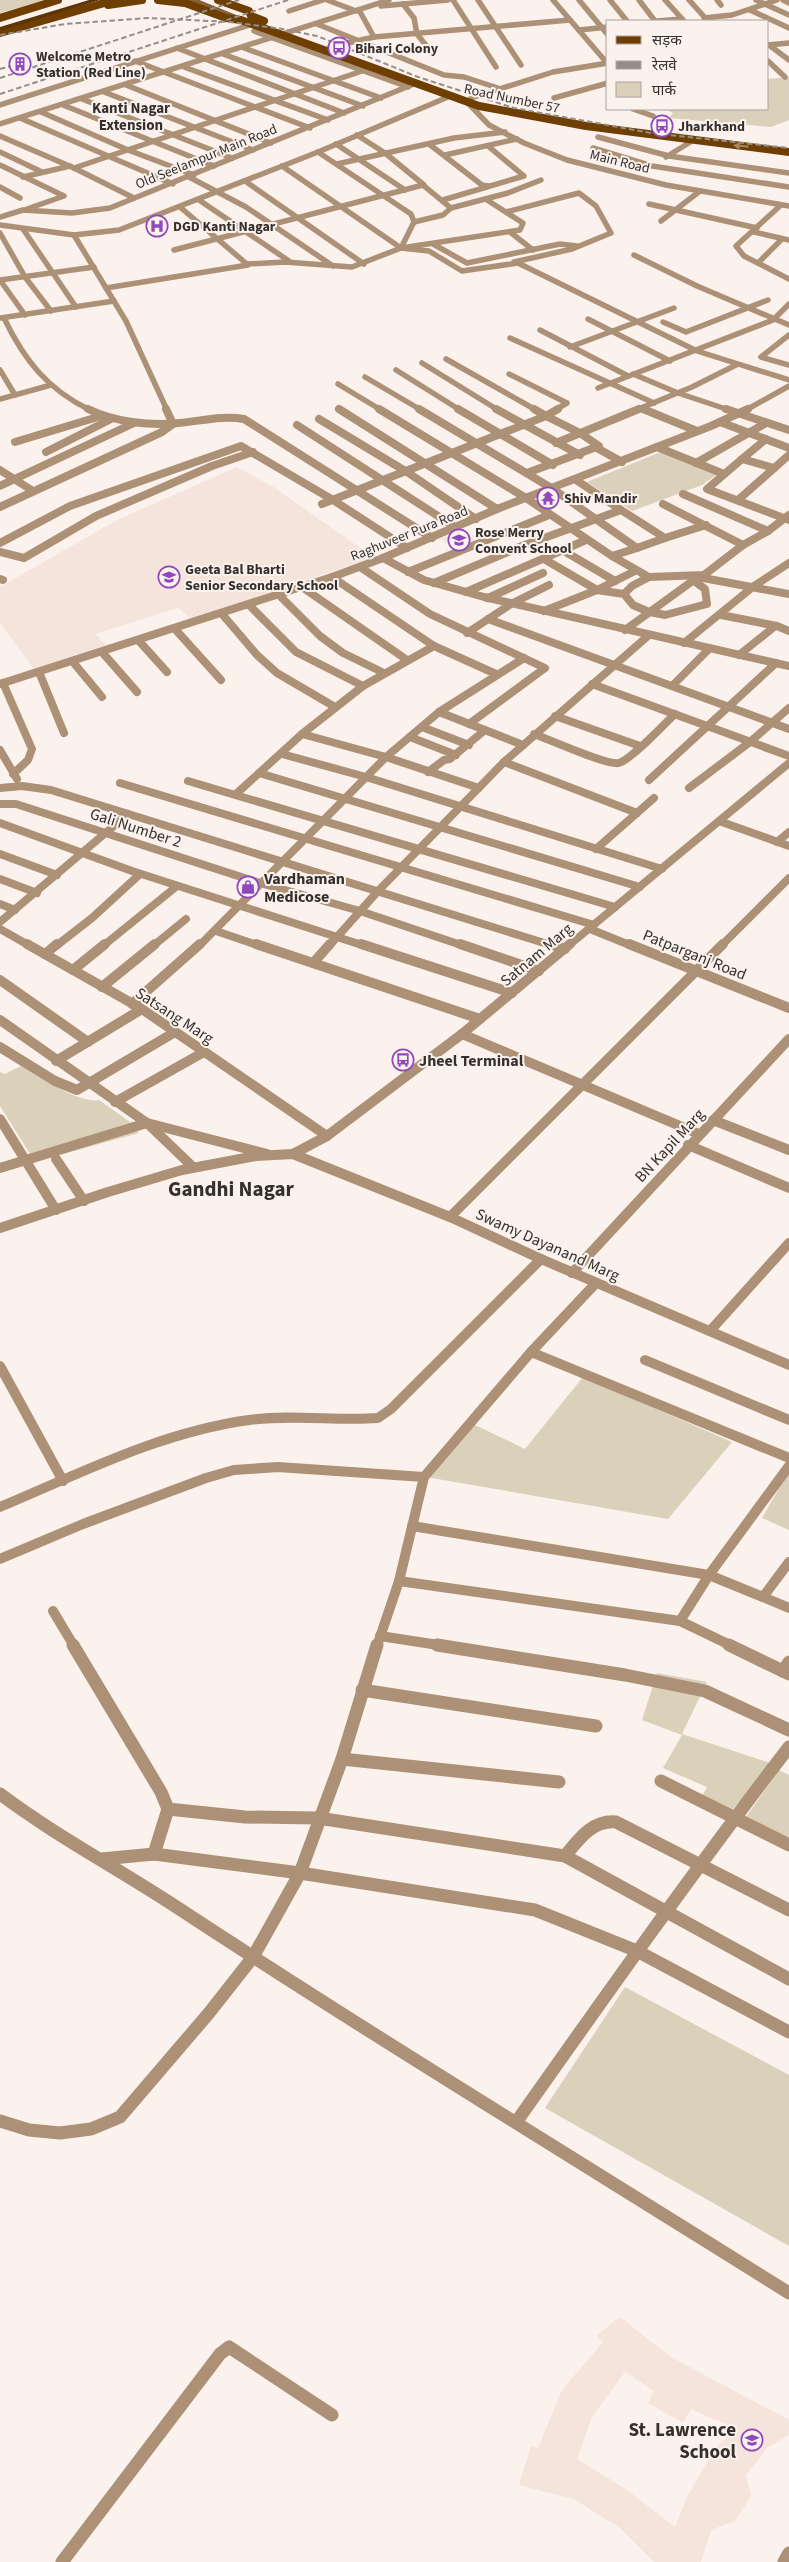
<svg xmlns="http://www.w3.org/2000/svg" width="789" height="2562" viewBox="0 0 789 2562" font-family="'Source Sans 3','Noto Sans Devanagari',sans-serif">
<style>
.built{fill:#f5e4dc;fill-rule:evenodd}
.green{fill:#dbd0b9}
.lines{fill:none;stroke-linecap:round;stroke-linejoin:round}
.minor-far3{stroke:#ac9176;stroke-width:5.5}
.minor-far2{stroke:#ac9176;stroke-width:8}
.minor-far1{stroke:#ac9176;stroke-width:10}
.minor{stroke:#ac9176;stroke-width:13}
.tertiary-far2{stroke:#ac9176;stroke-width:8}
.tertiary-far1{stroke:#ac9176;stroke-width:10}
.tertiary{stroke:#ac9176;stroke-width:13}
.secondary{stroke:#886139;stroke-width:5.5}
.primary{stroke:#6e3f00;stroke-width:8}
.trunk{fill:#5c3502;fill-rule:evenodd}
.rail{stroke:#948e8b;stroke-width:2;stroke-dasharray:5.5 3;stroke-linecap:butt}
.oneway{fill:#a6865f}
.labels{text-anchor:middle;stroke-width:4;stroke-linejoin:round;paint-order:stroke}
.far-poi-label{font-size:14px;font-weight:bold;fill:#34302e;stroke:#fbf1ed;text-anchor:start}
.far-street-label{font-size:14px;fill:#34302e;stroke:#fbf1ed}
.far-neighbourhood-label{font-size:15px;font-weight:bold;fill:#34302e;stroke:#fbf1ed}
.street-label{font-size:16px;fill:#34302e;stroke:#fbf1ed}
.poi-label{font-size:16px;font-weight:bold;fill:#34302e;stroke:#fbf1ed;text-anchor:start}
.near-poi-label{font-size:19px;font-weight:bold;fill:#34302e;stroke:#fbf1ed;text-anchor:end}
.district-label{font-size:21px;font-weight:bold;fill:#34302e;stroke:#fbf1ed}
</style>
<rect width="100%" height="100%" fill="#fbf1ed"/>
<g class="built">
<polygon points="237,467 275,488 373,557 192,620 178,608 95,634 106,645 34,669 0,623 0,587 117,520"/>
<polygon points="461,531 479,542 459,550 440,539"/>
<path d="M620 2317 671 2357 789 2420V2435L768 2447 746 2475 751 2496 735 2521 711 2530 701 2562H654L621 2529 574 2499 519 2485 531 2446 538 2448 562 2390 603 2342 597 2335ZM625 2372 654 2391 648 2403 683 2423 691 2409 736 2429 714 2450 687 2497 675 2527 627 2490 577 2459 592 2417Z"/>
</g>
<g class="green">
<polygon points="0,0 46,0 0,13"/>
<polygon points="789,77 789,120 771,127 669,118 673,113 668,110 673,109 768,109 768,79"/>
<polygon points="668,449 719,473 702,485 632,511 587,482"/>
<path d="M21 1066C40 1077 79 1104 99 1100L130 1122 139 1133 41 1160H34L0 1106V1072L5 1074Z"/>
<polygon points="583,1377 732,1442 668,1519 426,1477 475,1425 525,1449"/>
<polygon points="789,1471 789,1530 762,1518"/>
<polygon points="657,1673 707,1682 682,1734 773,1764 730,1812 700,1800 707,1787 663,1768 682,1735 642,1720"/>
<polygon points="779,1770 789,1775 789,1844 744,1820"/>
<polygon points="625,1987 789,2075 789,2246 545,2108"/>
</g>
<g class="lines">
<g class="minor-far3">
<polyline points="327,0 356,11"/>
<polyline points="453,0 496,67"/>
<polyline points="478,0 521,65"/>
<polyline points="553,0 607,63"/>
<polyline points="579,0 608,35"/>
<polyline points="610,0 627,21"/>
<polyline points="639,0 655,21"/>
<polyline points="665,0 684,21"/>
<polyline points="689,0 708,21"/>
<polyline points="717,0 721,5"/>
<polyline points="756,0 789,15"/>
<polyline points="783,0 789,3"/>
<polyline points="403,4 414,18 417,34 432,53"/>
<polyline points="381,6 448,0"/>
<polyline points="359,10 374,37"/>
<polyline points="750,10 789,28"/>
<polyline points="289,11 323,0"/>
<polyline points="704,18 732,15 777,0"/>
<polyline points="657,21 682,19"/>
<polyline points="317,24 444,75 464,77 498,88"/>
<polyline points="579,30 608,27"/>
<polyline points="254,31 408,87"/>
<polyline points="768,45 789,43"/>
<polyline points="769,45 789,60"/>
<polyline points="330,47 374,37 570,20"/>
<polyline points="177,48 344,113"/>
<polyline points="244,48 381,98"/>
<polyline points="223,54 363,106"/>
<polyline points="135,61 310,128"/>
<polyline points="768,61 785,77"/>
<polyline points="184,67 328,120"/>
<polyline points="126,85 271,143"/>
<polyline points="104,92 253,150"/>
<polyline points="471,98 553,72 608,63"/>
<polyline points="554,98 608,83"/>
<polyline points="82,99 232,158"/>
<polyline points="468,103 489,125 524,143 567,160 666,185 789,206"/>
<polyline points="0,105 253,24"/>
<polyline points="63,105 214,166"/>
<polyline points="633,109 653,116"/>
<polyline points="41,112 128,150 194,175"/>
<polyline points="20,118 173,184"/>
<polyline points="0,124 389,0"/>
<polyline points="357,135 385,153 424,185"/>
<polyline points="0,136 74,168 134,198"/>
<polyline points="598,137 669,156 789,173"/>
<polyline points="336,144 405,190"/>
<polyline points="429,144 482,185 488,186"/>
<polyline points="593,148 652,166 789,187"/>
<polyline points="0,152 42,172"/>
<polyline points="318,152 411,214 414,222 401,248"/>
<polyline points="445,155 517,139"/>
<polyline points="666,157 692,141"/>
<polyline points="337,164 454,138 505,132"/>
<polyline points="0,165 64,196 27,209"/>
<polyline points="282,166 401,248 429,251 462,271 518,263 697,351 789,380"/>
<polyline points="74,168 371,68"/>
<polyline points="23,177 70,166"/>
<polyline points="189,177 246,207 333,266"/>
<polyline points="245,181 364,264"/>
<polyline points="0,187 20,198"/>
<polyline points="199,200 289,261"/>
<polyline points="443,200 524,176 488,146"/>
<polyline points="649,204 757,228"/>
<polyline points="781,205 736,246 744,256 789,279"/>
<polyline points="506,212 579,193 596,206 611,233 572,249 514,262"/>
<polyline points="0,217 23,210 72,213 110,208 414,84"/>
<polyline points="661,221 700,191"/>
<polyline points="414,222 443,215 451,208 508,193 541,180"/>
<polyline points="0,225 74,235 119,230 318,152 448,97"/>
<polyline points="23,229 76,307"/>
<polyline points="510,232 533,250"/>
<polyline points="754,232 789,240"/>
<polyline points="0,233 25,277 51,311"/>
<polyline points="74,235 126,321 167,410"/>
<polyline points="433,244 467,263 560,244 577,246"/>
<polyline points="174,250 423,185 451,208"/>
<polyline points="634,255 697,286 789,325"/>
<polyline points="758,263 782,239"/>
<polyline points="247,264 285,262 352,267 401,248 520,230 523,223 487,200"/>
<polyline points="0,280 94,267"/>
<polyline points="0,280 25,315"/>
<polyline points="106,288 248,265 180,207"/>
<polyline points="0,318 114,301"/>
<path d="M4 318C24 360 48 390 90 410"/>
<polyline points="588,319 670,361"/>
<polyline points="663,322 686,332 768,300"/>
<polyline points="540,330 628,376"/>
<polyline points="789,335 761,357 789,365"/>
<polyline points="510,338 654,403"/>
<polyline points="570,347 674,308"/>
<polyline points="446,359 536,410"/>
<polyline points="422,363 498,410"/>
<polyline points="0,370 15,395"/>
<polyline points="396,370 460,410"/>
<polyline points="509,374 567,403 555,410"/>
<polyline points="633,374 678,393 729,410"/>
<polyline points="365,377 421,410"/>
<polyline points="338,384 381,410"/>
<polyline points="598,388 773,320 789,304"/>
<polyline points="0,399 51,385"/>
<polyline points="641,408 646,410"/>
<polyline points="339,409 341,410"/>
<polyline points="636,410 692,387 736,365"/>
<polyline points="746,410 789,386"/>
</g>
<g class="minor-far2">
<path d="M88 409C115 422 149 426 179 423 201 421 222 415 244 419L432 538"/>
<polyline points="339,409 497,509"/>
<polyline points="379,409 526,498 612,556"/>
<polyline points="419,409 553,489 637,548 612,556 647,576"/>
<polyline points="458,409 553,465"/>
<polyline points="496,409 580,455"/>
<polyline points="643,409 697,431"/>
<polyline points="726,409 789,430"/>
<polyline points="546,416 558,409"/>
<polyline points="319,419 407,472 476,519"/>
<polyline points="720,422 789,448"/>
<polyline points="297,425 455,527"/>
<polyline points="15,442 101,416"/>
<polyline points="556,443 639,409"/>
<polyline points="657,447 724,474"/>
<polyline points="597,448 622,462"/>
<polyline points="46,452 111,419"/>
<polyline points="742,459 766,439"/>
<polyline points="696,463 766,423"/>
<polyline points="774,468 742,459 707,489 789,520"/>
<polyline points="0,470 33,491"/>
<polyline points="527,473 599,446 580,433 546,416"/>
<polyline points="576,480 621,510"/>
<polyline points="0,486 134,423"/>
<polyline points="683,494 768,531"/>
<polyline points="738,500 789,455"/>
<polyline points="322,504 546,416 534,409"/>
<polyline points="663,504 743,545"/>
<polyline points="0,507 162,432 173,424 166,409"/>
<polyline points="665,538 706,525"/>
<polyline points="0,543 70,506 241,446 333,500 407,548"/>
<polyline points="564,551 615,581"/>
<polyline points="0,552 24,558 96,516 212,466 253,452"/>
<polyline points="383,558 424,580 484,597 789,666"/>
<polyline points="544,559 597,590 635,571"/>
<polyline points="360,567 430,614 545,668 469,724"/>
<polyline points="408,572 549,515"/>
<polyline points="332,577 434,646 496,674"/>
<polyline points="0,579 3,580"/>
<polyline points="434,583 522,546 621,510 665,538 637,548"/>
<polyline points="302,587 407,660"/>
<polyline points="466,592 586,540"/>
<polyline points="624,594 632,586 649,577 704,575 743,545 768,531 789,515"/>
<polyline points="279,595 320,636 343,653 384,673"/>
<polyline points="488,598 543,573"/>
<polyline points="249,605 296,652 363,686"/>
<polyline points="544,611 597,590 624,594 633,605 649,612"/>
<polyline points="650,612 665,615 707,604 705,589 693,580"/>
<polyline points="222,614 257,655 277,673 335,707"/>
<polyline points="721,615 777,626 789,631"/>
<polyline points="488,619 789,729"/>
<polyline points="175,629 221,680"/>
<polyline points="625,630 698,577 789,594"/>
<polyline points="467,633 511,604 549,585"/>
<polyline points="139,641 167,672"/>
<polyline points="684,643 754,586 789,563"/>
<polyline points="102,652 137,692"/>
<polyline points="739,655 774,627"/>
<polyline points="73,662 102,697"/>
<polyline points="39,672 64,733"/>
<polyline points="3,683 32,749 28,760 13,774"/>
<polyline points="0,684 332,577 383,558 497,509 711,426 748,409"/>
<polyline points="592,684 789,756"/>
<polyline points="672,686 709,649"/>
<polyline points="439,712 523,745"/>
<polyline points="555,716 640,746"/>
<polyline points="422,727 469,745"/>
<polyline points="302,734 363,686 434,646"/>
<path d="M534 734C548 739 608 766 619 763 632 759 664 724 675 714"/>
<polyline points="410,737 456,755"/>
<polyline points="0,750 17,779"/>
<polyline points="282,754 366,777 662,869"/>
<polyline points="504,762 637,813"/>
<polyline points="428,772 444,760 450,759 485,730"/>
<polyline points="259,773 640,887"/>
<polyline points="649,780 776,663"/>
<polyline points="188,781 615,907"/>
<polyline points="120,783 594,925"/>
<polyline points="0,788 22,786 51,790 554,946"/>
<polyline points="689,788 750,742 789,708"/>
<polyline points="236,794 302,734 386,757 479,788"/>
<polyline points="0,804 16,804 260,883 360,911 464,946"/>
<polyline points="719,821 789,846"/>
<polyline points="0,823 132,871 365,946"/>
<polyline points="777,842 789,832"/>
<polyline points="596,849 654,798"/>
<polyline points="0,854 57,875"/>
<polyline points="0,879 37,893"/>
<polyline points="0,904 15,910"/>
<polyline points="0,922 128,814"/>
<polyline points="0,929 30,946"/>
<polyline points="216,931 260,946"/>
<polyline points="56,946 92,918 140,874"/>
<polyline points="103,946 177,886"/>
<polyline points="153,946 186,919"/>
<polyline points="199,946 386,757 439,712 524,658"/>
<polyline points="329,946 378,891 504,762 649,635"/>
<polyline points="721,946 789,878"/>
</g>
<g class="minor-far1">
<polyline points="27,944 142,1009 327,1136"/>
<polyline points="256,944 480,1019"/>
<polyline points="361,944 512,993"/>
<polyline points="460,944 539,971"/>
<polyline points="550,944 565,949"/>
<polyline points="45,954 57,944"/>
<polyline points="314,962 330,944"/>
<polyline points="73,970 105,944"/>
<polyline points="0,980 88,1042"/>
<polyline points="102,987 155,944"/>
<polyline points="132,1004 200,944"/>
<polyline points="0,1020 147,1123 267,1154"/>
<polyline points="462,1034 699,1134"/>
<polyline points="0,1047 55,1081 77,1090 175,1032"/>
<polyline points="56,1061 142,1009"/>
<polyline points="115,1102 204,1052"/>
<polyline points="0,1119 56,1210"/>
<polyline points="713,1120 789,1150"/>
<polyline points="688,1145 789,1188"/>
<polyline points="56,1159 84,1201"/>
<polyline points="0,1168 147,1123 193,1167"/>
<polyline points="450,1217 723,944"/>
<polyline points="572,1273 789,1039"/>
<polyline points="710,1331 789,1243"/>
<polyline points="531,1352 789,1458"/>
<polyline points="645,1360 789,1420"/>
<polyline points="0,1366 63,1481"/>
<path d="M0 1507C81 1473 161 1432 249 1420 292 1414 335 1421 378 1418L391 1409 541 1259"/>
<polyline points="412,1526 709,1575 763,1597"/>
<polyline points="0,1559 83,1524 206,1478 234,1470 278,1467 424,1477"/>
<polyline points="789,1562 763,1597 789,1608"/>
<polyline points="399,1581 680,1621 732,1646"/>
<polyline points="53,1611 74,1646"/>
<polyline points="680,1621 709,1575 789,1466"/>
<polyline points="380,1636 445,1646"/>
<polyline points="377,1646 399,1581 424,1477 531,1352 596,1283"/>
</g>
<g class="minor">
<polyline points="73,1645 161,1792 168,1809 154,1854"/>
<polyline points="437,1645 625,1675 705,1691 789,1730"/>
<polyline points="729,1645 789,1674"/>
<polyline points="783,1671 789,1662"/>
<polyline points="362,1690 596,1726"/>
<polyline points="342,1759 559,1782"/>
<polyline points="661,1781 789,1845"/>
<path d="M0 1794C56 1836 119 1869 178 1908 379 2040 585 2165 789 2293"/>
<polyline points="168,1809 245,1817 318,1818 565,1856 789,1979"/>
<path d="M565 1856C579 1839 592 1820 616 1822L789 1910"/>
<polyline points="102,1859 154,1854 300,1873 535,1910 637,1951 789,2032"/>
<polyline points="0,2121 29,2130 60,2133 91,2129 120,2117 209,2013 253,1957 300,1873 342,1759 377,1645"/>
<path d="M517 2121C606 1995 695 1869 789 1747"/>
<polyline points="62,2562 220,2354 229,2347 332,2415"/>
</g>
<g class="tertiary-far2">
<polyline points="590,929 632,946"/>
<polyline points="568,946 789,763"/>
</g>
<g class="tertiary-far1">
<polyline points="629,944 789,1008"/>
<polyline points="293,1154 327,1136 462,1034 570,944"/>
<polyline points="0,1228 108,1192 182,1170 256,1156 293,1154 450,1217 541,1259 789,1365"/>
</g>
<polyline class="tertiary" points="784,2562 789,2553"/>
<polyline class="secondary" points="192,0 239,19"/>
<g class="primary">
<polyline points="158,0 185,3"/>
<polyline points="177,0 226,18 241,20 479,106 586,126 789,152"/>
<polyline points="218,0 249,11 251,16 264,21"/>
<polyline points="108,5 142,0"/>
<polyline points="0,18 58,0"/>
<polyline points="0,33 115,0"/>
</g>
<polygon class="trunk" points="89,0 100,0 0,31 0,27"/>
<g class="rail">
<polyline points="0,35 65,24 148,18 230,22 283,29 317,36 418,77 514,108 651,133 789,148"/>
<polyline points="0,69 32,60"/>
<polyline points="0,78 239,0"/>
<polyline points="0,94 288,0"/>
</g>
</g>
<defs><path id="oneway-solid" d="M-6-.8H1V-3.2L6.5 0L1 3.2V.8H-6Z" transform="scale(1.25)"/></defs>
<use class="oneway" href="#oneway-solid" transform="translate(741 146) rotate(-174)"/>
<defs>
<g id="bus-ring" transform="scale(1.125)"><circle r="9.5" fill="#fbf1ed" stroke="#8f49bc" stroke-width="1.5"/><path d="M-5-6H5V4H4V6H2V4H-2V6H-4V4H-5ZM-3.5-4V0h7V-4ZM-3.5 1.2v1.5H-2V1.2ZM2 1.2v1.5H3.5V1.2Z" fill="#8f49bc"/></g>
<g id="building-ring" transform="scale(1.125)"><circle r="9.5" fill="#fbf1ed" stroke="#8f49bc" stroke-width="1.5"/><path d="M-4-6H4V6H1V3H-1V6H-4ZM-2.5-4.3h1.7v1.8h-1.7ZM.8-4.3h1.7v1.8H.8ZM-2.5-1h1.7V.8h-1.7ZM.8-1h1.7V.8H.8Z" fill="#8f49bc"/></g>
<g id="hospital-ring" transform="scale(1.125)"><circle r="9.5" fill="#fbf1ed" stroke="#8f49bc" stroke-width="1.5"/><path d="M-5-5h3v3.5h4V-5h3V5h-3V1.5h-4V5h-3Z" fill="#8f49bc"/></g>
<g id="temple-ring" transform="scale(1.125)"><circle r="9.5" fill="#fbf1ed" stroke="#8f49bc" stroke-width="1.5"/><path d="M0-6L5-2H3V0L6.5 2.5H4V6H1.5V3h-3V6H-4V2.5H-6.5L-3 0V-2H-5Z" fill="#8f49bc"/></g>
<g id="school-ring" transform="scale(1.125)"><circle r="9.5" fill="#fbf1ed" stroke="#8f49bc" stroke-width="1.5"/><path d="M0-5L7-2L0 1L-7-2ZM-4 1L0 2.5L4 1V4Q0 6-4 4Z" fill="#8f49bc"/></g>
<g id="shop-ring" transform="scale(1.125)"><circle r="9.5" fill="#fbf1ed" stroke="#8f49bc" stroke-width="1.5"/><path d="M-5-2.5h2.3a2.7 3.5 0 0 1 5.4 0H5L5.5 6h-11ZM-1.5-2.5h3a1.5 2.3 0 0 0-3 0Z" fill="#8f49bc"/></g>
</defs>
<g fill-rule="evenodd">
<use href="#bus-ring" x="339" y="48"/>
<use href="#building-ring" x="20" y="64"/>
<use href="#bus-ring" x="662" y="126"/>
<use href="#hospital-ring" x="157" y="226"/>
<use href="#temple-ring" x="548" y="498"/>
<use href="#school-ring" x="459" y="540"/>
<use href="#school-ring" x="169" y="577"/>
<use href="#shop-ring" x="248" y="887"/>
<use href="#bus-ring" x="403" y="1060"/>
<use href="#school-ring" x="752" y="2440"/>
</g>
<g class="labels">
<g class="far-poi-label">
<text x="355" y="53">Bihari Colony</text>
<text x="36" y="61">Welcome Metro<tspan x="36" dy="16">Station (Red Line)</tspan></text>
<text x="678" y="131">Jharkhand</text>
<text x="173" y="231">DGD Kanti Nagar</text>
<text x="564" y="503">Shiv Mandir</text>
<text x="475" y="537">Rose Merry<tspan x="475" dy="16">Convent School</tspan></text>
<text x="185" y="574">Geeta Bal Bharti<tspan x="185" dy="16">Senior Secondary School</tspan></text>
</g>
<g class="far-street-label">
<text transform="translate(512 98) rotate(12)" y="5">Road Number 57</text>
<text transform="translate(206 156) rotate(-22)" y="5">Old Seelampur Main Road</text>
<text transform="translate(620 161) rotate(14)" y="5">Main Road</text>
<text transform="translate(409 533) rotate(-22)" y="5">Raghuveer Pura Road</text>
</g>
<g class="far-neighbourhood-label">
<text x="131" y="113">Kanti Nagar<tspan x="131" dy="17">Extension</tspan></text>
</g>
<g class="street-label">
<text transform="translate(136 827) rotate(18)" y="6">Gali Number 2</text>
<text transform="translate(536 954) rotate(-40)" y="6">Satnam Marg</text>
<text transform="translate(695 954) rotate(22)" y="6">Patparganj Road</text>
<text transform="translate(175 1015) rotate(33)" y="6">Satsang Marg</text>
<text transform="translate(669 1145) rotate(-47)" y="6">BN Kapil Marg</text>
<text transform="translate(548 1244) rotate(24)" y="6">Swamy Dayanand Marg</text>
</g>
<g class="poi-label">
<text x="264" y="884">Vardhaman<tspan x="264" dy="18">Medicose</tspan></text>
<text x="419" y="1066">Jheel Terminal</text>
</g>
<g class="near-poi-label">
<text x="736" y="2436">St. Lawrence<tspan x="736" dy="22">School</tspan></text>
</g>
<g class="district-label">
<text x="231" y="1196">Gandhi Nagar</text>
</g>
</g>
<rect x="606" y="20" width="162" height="90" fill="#fbf1ed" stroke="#aba4a1"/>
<rect x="616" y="36" width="25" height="8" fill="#6e3f00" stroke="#aba4a1"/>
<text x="652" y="45" font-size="15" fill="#34302e">सड़क</text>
<rect x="616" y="61" width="25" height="8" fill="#948e8b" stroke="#aba4a1"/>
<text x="652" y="70" font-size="15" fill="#34302e">रेलवे</text>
<rect x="616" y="82" width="25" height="15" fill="#dbd0b9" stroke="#aba4a1"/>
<text x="652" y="95" font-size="15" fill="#34302e">पार्क</text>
</svg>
